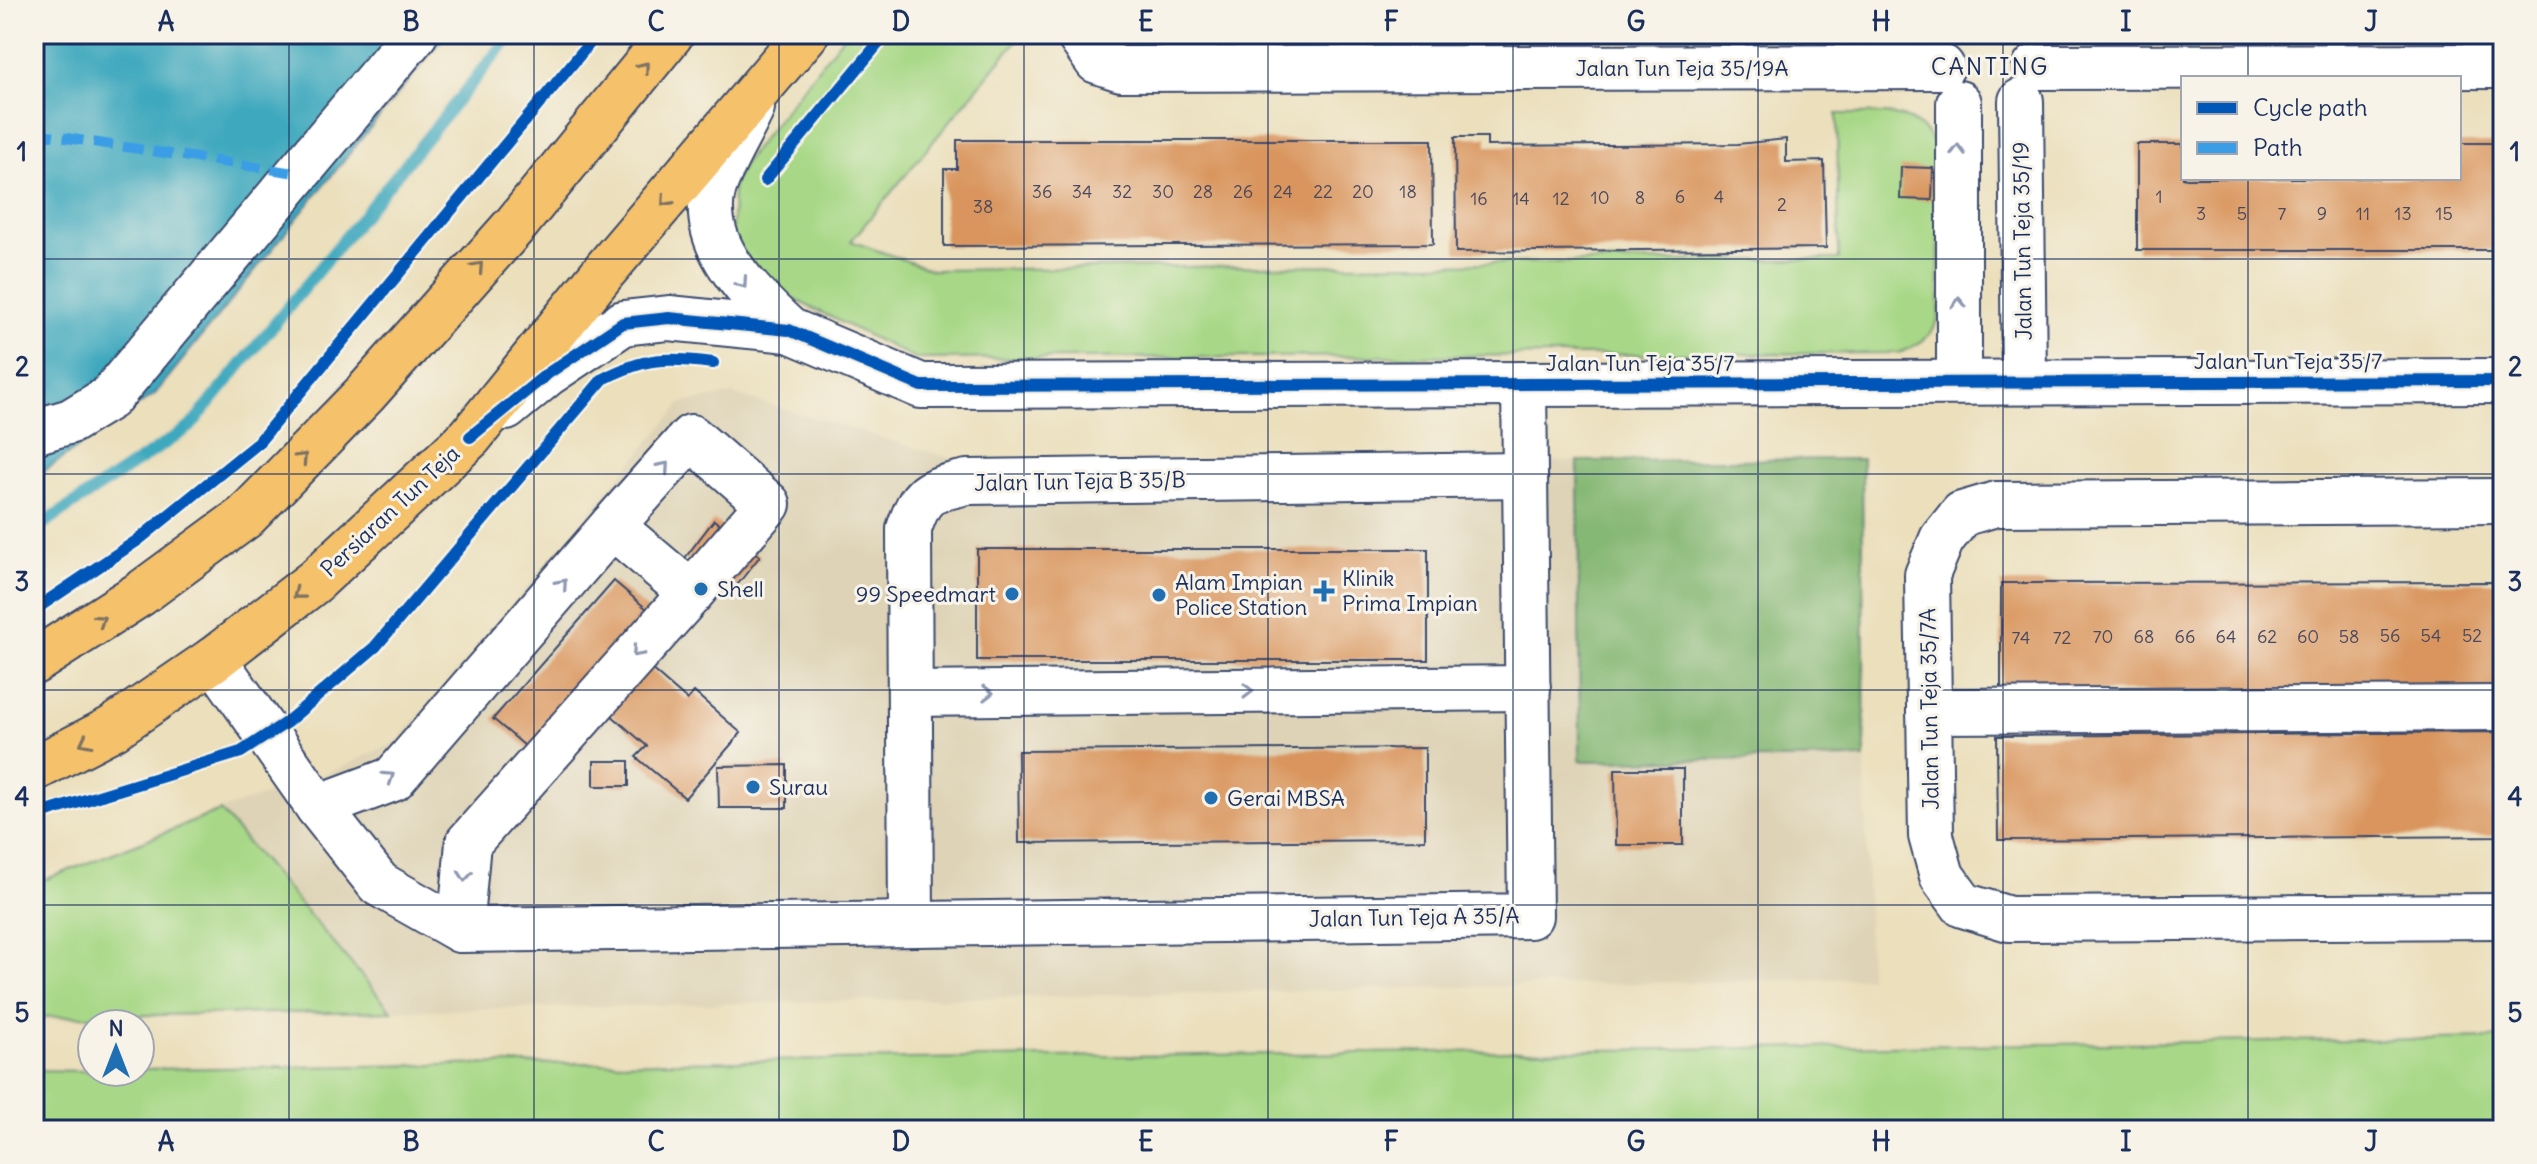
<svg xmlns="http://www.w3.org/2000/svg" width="2537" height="1164" viewBox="0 0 2537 1164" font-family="Delius,sans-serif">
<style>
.built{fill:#ded3b6}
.green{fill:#a8d887;stroke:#628472;stroke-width:2}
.forest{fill:#86b874;stroke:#507469;stroke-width:2}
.water{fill:#3ea8be;stroke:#2c6c8e;stroke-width:2}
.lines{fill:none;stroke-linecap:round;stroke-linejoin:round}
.stream{stroke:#3ea8be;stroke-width:12}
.building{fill:#d9955d}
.minor-casing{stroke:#3a496c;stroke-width:48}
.major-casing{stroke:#3a496c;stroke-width:48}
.minor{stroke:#fff;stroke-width:44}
.major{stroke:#f5c16b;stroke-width:44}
.quiet{stroke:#3b9de6;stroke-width:10;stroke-dasharray:20 10;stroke-linecap:butt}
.cycleway-casing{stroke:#f7f3e8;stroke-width:17}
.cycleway{stroke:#0057b8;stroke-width:12}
.oneway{stroke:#7d7164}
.oneway2{stroke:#8d97ae}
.grid{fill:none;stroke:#1b2f5e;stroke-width:2;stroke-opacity:0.55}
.poi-dot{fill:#1f6fb2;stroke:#f7f3e8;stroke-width:3}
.labels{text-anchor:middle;stroke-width:6;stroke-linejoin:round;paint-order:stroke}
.number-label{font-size:18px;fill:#4a485e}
.street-label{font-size:22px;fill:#1b2f5e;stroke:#f7f3e8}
.poi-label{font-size:22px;fill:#1b2f5e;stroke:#f7f3e8;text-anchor:start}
.neighbourhood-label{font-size:24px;letter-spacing:2px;fill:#1b2f5e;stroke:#f7f3e8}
.neatline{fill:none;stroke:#1b2f5e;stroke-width:3}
.grid-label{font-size:26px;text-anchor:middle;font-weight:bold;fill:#1b2f5e}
</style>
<rect width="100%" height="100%" fill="#f7f3e8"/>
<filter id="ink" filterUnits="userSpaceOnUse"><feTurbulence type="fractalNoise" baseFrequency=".0125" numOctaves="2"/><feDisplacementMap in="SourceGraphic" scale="16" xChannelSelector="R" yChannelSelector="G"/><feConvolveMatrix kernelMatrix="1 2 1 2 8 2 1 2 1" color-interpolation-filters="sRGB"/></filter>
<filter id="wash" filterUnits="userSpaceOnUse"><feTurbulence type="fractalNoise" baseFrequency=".006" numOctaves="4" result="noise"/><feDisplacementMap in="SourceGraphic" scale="32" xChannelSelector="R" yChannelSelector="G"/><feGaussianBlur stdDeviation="1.8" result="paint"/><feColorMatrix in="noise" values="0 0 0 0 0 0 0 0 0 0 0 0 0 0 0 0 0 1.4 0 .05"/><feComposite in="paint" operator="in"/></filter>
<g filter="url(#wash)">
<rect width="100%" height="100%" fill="#ebdfbc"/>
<polygon class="built" points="732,394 967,463 1578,461 1580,760 1865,758 1869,978 392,1011 220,811 338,769 397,741 682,403"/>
<g class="green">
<path d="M845 34H1022L851 241 932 270 1839 259 1837 114C1882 115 1914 105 1938 150L1939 315C1932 338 1920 344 1899 353L916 359 763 284 732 234 733 183 748 157Z"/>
<polygon points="1106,34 1369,34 1355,47 1122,46"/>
<polygon points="2073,34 2313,34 2302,41 2083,39"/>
<polygon points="220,811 392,1011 34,1017 34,884"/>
<polygon points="2503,1038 2503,1130 34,1130 34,1070 140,1072 140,1069"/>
</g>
<polygon class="forest" points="1862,459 1865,758 1580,761 1578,461"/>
<polygon class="water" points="34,34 446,34 155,394 34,478"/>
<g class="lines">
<polyline class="stream" points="34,530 190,427 512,34"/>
</g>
<g id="blocks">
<g class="building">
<polygon points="1455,137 1487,137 1487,146 1738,144 1786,139 1786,162 1824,161 1826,248 1456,252"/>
<polygon points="957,140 1432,140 1433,244 944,246 944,169 957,169"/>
<polygon points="2459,143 2503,143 2503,250 2137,250 2137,144 2183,144 2183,178 2459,178"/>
<polygon points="1901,167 1933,168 1932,200 1900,199"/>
<polygon points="714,520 760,556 730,594 685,558"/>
<rect x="977" y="549" width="451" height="111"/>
<polygon points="614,581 655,616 627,648 687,700 694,692 741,733 685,798 636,757 647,746 589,696 537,756 493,719"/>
<polygon points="2503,582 2503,691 2001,692 2001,583"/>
<polygon points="2503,732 2503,836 1998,840 1997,736"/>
<polygon points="1425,748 1425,840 1019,843 1018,751"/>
<rect x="594" y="761" width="35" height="25"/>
<polygon points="787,765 787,808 719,808 718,766"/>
<polygon points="1615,769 1683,769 1683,845 1616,845"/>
</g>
</g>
</g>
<g filter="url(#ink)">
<use href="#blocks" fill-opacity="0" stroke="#3a496c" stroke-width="2"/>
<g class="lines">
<g class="minor-casing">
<g id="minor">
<polyline points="1078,34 1097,61 1121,69 1942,67"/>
<polyline points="2035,67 2503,66"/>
<polyline points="2021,101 2024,381"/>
<polyline points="1959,103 1959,381"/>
<path d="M752 108C740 134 723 160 714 187 697 244 752 296 789 330"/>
<polyline points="506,408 547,374 623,323 669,318 789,330 921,386 2503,381"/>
<polyline points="34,432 71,421 109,398 415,34"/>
<polyline points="2503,501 1996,504 1962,514 1942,539 1927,575 1931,836 1942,876 1963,905 2009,919 2503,916"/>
<polyline points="612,526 691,437 768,504 691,593"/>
<polyline points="214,659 318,807 379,884 460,930 1530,916 1524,384"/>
<polyline points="910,694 1528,688"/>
<polyline points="1929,711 2503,708"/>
<polyline points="318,807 393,779 612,526 691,593 468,843 460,930"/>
<path d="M911 924 909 529C922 490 929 491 967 482L1525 475"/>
</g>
</g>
<g class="major-casing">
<g id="major">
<polyline points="34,662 140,594 245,517 365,394 517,223 671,34"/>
<polyline points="34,769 113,728 214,659 315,581 470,437 605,270 806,34"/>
</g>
</g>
<use href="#minor" class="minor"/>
<use href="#major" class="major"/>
<polyline class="quiet" points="34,133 295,173"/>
<g class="cycleway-casing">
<g id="cycleway">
<polyline points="765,180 886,34"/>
<polyline points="470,437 547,374 623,323 669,318 789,330 921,386 2503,381"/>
<polyline points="34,610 138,540 258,443 597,34"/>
<path d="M34 816 241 752 287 722 375 647 603 379C646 357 666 357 713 363"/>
</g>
</g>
<use href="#cycleway" class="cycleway"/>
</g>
<defs><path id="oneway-chevron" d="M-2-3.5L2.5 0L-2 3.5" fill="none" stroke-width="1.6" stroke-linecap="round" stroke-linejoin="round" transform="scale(2)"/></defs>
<g class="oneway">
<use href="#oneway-chevron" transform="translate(644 67) rotate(-51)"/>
<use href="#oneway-chevron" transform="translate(666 201) rotate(131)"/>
<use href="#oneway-chevron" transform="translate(478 267) rotate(-48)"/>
<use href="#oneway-chevron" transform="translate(302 458) rotate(-46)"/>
<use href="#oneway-chevron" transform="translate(298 594) rotate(142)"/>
<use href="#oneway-chevron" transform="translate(100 620) rotate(-33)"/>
<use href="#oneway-chevron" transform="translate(85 742) rotate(153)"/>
</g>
<g class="oneway2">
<use href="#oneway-chevron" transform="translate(1958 150) rotate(-89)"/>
<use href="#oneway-chevron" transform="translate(742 283) rotate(55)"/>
<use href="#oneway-chevron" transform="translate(1959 303) rotate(-91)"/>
<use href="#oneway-chevron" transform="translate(664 467) rotate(-49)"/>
<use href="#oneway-chevron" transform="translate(562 584) rotate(-49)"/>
<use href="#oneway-chevron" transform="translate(637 652) rotate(132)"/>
<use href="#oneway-chevron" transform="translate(1248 691)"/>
<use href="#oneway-chevron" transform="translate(988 693)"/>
<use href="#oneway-chevron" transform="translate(389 777) rotate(-33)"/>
<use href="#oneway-chevron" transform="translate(465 876) rotate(95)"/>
</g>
</g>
<path class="grid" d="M289 34V1130M534 34V1130M779 34V1130M1024 34V1130M1268 34V1130M1513 34V1130M1758 34V1130M2003 34V1130M2248 34V78M2248 178V1130M34 259H2503M34 474H2503M34 690H2503M34 905H2503"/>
<g class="poi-dot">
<circle cx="701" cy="589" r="8"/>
<path d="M1320 579h8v8h8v8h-8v8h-8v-8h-8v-8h8z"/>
<circle cx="1012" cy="594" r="8"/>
<circle cx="1159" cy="595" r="8"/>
<circle cx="753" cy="787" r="8"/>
<circle cx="1211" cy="798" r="8"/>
</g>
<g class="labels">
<g class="number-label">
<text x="1042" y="198">36</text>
<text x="1082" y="198">34</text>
<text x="1122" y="198">32</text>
<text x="1163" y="198">30</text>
<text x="1203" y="198">28</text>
<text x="1243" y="198">26</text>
<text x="1283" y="198">24</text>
<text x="1323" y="198">22</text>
<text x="1363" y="198">20</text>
<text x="1408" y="198">18</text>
<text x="1680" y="203">6</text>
<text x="1719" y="203">4</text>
<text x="2159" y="203">1</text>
<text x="1600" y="204">10</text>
<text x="1640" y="204">8</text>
<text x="1479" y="205">16</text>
<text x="1521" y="205">14</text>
<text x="1561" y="205">12</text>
<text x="1782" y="211">2</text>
<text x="983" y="213">38</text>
<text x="2201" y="220">3</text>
<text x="2242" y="220">5</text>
<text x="2282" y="220">7</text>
<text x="2322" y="220">9</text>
<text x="2363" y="220">11</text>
<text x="2403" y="220">13</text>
<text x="2444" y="220">15</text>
<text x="2390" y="642">56</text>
<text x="2431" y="642">54</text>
<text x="2472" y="642">52</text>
<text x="2103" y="643">70</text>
<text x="2144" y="643">68</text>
<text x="2185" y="643">66</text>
<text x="2226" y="643">64</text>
<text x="2267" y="643">62</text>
<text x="2308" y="643">60</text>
<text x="2349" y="643">58</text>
<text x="2021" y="644">74</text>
<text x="2062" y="644">72</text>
</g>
<g class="street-label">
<text x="1682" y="76">Jalan Tun Teja 35/19A</text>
<text transform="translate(2022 241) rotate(-91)" y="8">Jalan Tun Teja 35/19</text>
<text x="2288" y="369">Jalan Tun Teja 35/7</text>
<text x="1640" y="371">Jalan Tun Teja 35/7</text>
<text transform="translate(1080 481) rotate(-1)" y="8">Jalan Tun Teja B 35/B</text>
<text transform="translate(390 511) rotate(-43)" y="8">Persiaran Tun Teja</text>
<text transform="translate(1929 709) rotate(-91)" y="8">Jalan Tun Teja 35/7A</text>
<text transform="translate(1414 917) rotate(-1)" y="8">Jalan Tun Teja A 35/A</text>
</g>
<g class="poi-label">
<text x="1342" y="586">Klinik<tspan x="1342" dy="25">Prima Impian</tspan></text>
<text x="1175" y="590">Alam Impian<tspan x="1175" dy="25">Police Station</tspan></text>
<text x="717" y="597">Shell</text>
<text x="996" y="602" text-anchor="end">99 Speedmart</text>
<text x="769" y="795">Surau</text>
<text x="1227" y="806">Gerai MBSA</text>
</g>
<g class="neighbourhood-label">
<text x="1990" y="75">CANTING</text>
</g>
</g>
<rect width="2537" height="1164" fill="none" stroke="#f7f3e8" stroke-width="88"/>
<rect x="2181" y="76" width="280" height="104" fill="#f7f3e8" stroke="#9fa5b1" stroke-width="2"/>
<rect x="2197" y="102" width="40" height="12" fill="#0057b8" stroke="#9fa5b1" stroke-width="2"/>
<text x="2253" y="116" font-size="24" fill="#1b2f5e">Cycle path</text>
<rect x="2197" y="142" width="40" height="12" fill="#3b9de6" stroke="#9fa5b1" stroke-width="2"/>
<text x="2253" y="156" font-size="24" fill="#1b2f5e">Path</text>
<g transform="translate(116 1048)"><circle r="38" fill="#f7f3e8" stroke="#9fa5b1" stroke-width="2"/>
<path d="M0-6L14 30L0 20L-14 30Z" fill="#1f6fb2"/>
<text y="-12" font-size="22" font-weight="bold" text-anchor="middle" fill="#1b2f5e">N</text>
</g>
<rect x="44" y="44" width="2449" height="1076" class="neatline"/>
<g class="grid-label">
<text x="166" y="31">A</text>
<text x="411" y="31">B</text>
<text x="656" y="31">C</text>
<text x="901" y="31">D</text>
<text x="1146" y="31">E</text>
<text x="1391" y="31">F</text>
<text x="1636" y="31">G</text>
<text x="1881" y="31">H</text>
<text x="2126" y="31">I</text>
<text x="2371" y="31">J</text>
<text x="22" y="161">1</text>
<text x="2515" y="161">1</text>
<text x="22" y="376">2</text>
<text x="2515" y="376">2</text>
<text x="22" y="591">3</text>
<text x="2515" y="591">3</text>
<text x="22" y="806">4</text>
<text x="2515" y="806">4</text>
<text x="22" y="1022">5</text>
<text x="2515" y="1022">5</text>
<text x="166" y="1151">A</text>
<text x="411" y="1151">B</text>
<text x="656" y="1151">C</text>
<text x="901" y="1151">D</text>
<text x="1146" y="1151">E</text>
<text x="1391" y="1151">F</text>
<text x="1636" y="1151">G</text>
<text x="1881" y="1151">H</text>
<text x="2126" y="1151">I</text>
<text x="2371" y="1151">J</text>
</g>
</svg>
